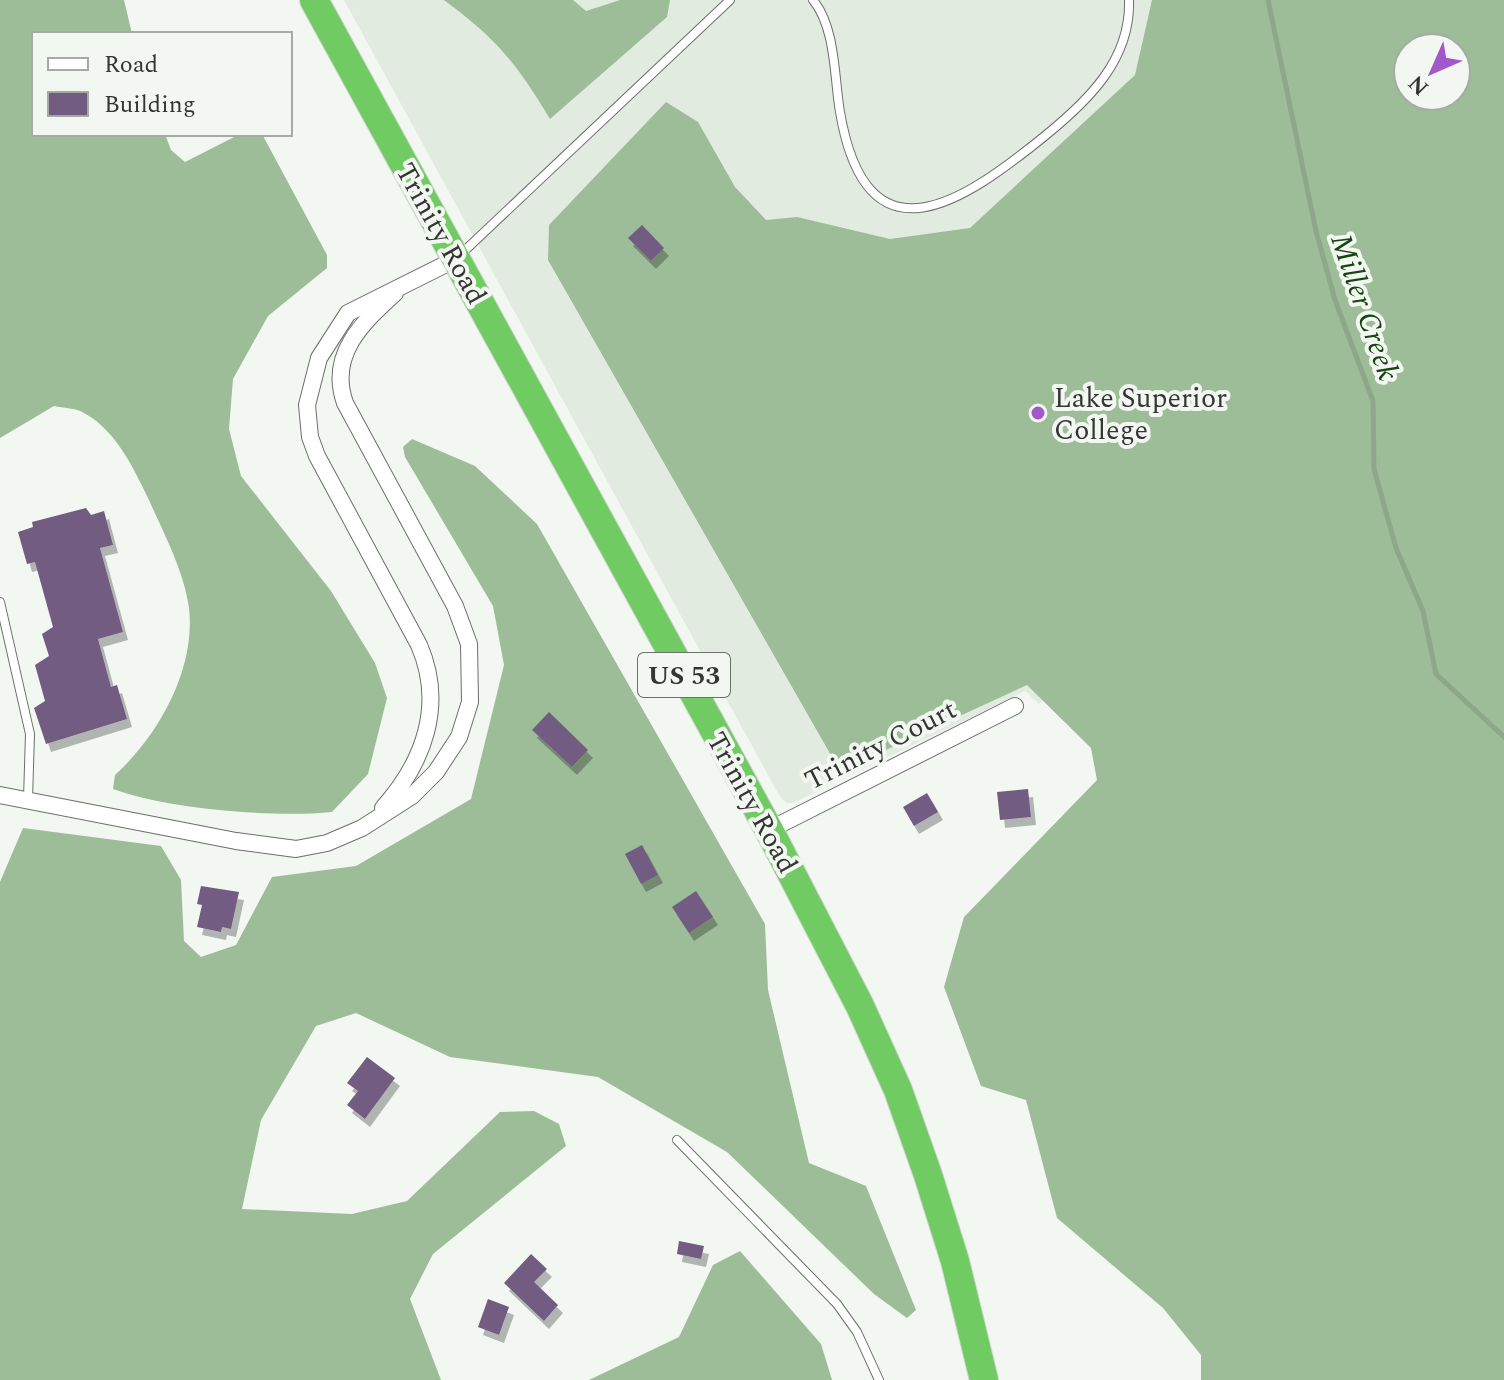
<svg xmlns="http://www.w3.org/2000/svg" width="1504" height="1380" viewBox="0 0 1504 1380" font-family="Spectral,serif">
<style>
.built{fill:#e1ebe0;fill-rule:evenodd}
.forest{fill:#9cbd97;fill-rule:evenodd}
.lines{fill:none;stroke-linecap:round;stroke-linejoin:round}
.stream{stroke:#8ea78a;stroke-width:5}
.building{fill:#735c82;filter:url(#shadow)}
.lane-casing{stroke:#6b6f6a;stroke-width:10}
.street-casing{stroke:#6b6f6a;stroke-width:18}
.highway-casing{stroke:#d2d3d2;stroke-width:30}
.lane{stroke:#fff;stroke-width:8}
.street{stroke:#fff;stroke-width:16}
.highway{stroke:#70cc62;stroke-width:28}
.poi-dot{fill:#a258cb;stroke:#f2f7f1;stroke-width:3}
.labels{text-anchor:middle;stroke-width:8;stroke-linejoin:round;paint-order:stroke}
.shield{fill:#f2f7f1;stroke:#6d706c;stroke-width:2}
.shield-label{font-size:26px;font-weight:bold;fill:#343633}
.street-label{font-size:28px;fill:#343633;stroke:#f2f7f1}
.poi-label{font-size:28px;fill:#343633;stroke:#f2f7f1;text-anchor:start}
.water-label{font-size:30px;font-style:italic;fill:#174511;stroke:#f2f7f1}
</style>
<defs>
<filter id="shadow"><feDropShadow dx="5" dy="8" stdDeviation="0" flood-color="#0004"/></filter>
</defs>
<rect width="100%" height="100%" fill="#f2f7f1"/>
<path class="built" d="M344 0H1504L1315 432 1039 704 1025 691 793 803H786L779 795ZM1408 48H1456V96H1408Z"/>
<g class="forest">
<path d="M0 0H124L132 34H34V134H165L171 150 185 162 240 134H262L327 255V268L268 316 233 379 229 429 241 476 331 591 375 663 387 698 368 774 332 812C275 818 167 809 113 789L115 775C158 736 196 670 189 608 184 571 164 534 149 500 134 469 116 430 84 413 76 408 63 408 54 406L0 438Z"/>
<path d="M444 0H573L586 11 620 0H670L667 17 550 119C516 63 498 40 444 0Z"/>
<path d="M1152 0H1504V1380H1201V1355L1163 1308 1057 1218 1026 1100 981 1086 944 987 964 917 1097 780 1091 748 1027 685 840 771 548 260 549 225 666 102 698 122 735 187 766 220 797 217 890 239 970 228 1135 75ZM1408 48H1456V96H1408Z"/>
<polygon points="412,439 475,466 537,524 765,924 768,990 809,1163 866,1186 916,1310 907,1318 874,1294 727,1152 598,1077 450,1057 356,1013 316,1026 261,1120 242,1209 352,1214 407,1201 500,1112 534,1111 559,1124 566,1146 433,1254 410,1299 441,1380 0,1380 0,882 23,828 161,846 181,880 184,941 201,957 236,945 272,877 356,866 471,799 504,665 493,606 405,457 403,447"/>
<polygon points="740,1251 821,1344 832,1380 589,1380 679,1337 713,1265"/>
</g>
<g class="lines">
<polyline class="stream" points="1268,0 1316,231 1335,300 1373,401 1374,469 1396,548 1423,611 1436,674 1504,737"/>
</g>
<g class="building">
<polygon points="642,225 664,248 651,261 628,238"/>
<polygon points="86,508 91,515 104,511 113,545 100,548 123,632 98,639 111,687 117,685 127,719 46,744 34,708 45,701 35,665 49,656 42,634 53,627 35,562 27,564 18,532 33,527 32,522"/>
<polygon points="549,712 588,750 572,767 532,730"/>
<polygon points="1028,789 1031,817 1000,820 997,792"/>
<polygon points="927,793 938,812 914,826 903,807"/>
<polygon points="642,845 658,875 641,884 625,854"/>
<polygon points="201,886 239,892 231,929 222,927 221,932 197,927 202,905 197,904"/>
<polygon points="696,891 713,917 689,933 672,907"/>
<polygon points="367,1057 395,1078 365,1119 347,1105 358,1091 347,1083"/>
<polygon points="679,1241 704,1246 701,1259 677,1254"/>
<polygon points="531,1254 547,1269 534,1282 558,1305 544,1321 504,1283"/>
<polygon points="488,1299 509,1307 499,1335 478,1327"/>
</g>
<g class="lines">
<g class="lane-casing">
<g id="lane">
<path d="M813 0C836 28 834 77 840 112 867 270 965 201 1046 135 1089 100 1131 59 1129 0"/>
<polyline points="460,255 730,0"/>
<polyline points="0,602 30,734 28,799"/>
<polyline points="677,1140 837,1304 857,1332 879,1380"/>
</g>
</g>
<g class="street-casing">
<g id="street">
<path d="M0 795 236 841 296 849 327 843 362 828 412 796 436 772 459 737 470 702 469 644 455 606 345 403C328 355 362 323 395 293"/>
<path d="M383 808C424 762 445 705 419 645L317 456 310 437 307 405 319 358 348 313 456 259"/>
<polyline points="769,830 1015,706"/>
</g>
</g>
<g class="highway-casing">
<polyline id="highway" points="314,0 769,830 860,1006 898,1090 928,1175 955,1261 984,1380"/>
</g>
<use href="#lane" class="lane"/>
<use href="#street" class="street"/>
<use href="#highway" class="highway"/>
</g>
<circle class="poi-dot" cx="1038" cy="413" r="8"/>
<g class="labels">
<rect class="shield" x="638" y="653" width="92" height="44" rx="6"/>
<g class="shield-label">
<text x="684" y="684">US 53</text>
</g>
<g class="street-label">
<text transform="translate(442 233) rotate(61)" y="10">Trinity Road</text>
<text transform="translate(880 744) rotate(-27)" y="10">Trinity Court</text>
<text transform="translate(753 802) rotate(61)" y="10">Trinity Road</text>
</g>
<g class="poi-label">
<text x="1054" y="407">Lake Superior<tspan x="1054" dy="32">College</tspan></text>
</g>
<g class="water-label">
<text transform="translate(1365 307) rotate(71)" y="10">Miller Creek</text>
</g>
</g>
<rect x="32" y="32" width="260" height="104" fill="#f2f7f1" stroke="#a6aaa5" stroke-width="2"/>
<rect x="48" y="58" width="40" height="12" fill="#ffffff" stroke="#a6aaa5" stroke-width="2"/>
<text x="104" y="72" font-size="24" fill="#343633">Road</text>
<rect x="48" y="92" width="40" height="24" fill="#735c82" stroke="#a6aaa5" stroke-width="2"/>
<text x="104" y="112" font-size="24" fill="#343633">Building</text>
<g transform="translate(1432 72) rotate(225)"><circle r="38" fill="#f2f7f1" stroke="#a6aaa5" stroke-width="2"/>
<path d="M0-6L14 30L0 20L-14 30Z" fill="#a258cb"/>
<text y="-12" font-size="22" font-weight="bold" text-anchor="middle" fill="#343633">N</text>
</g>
</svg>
